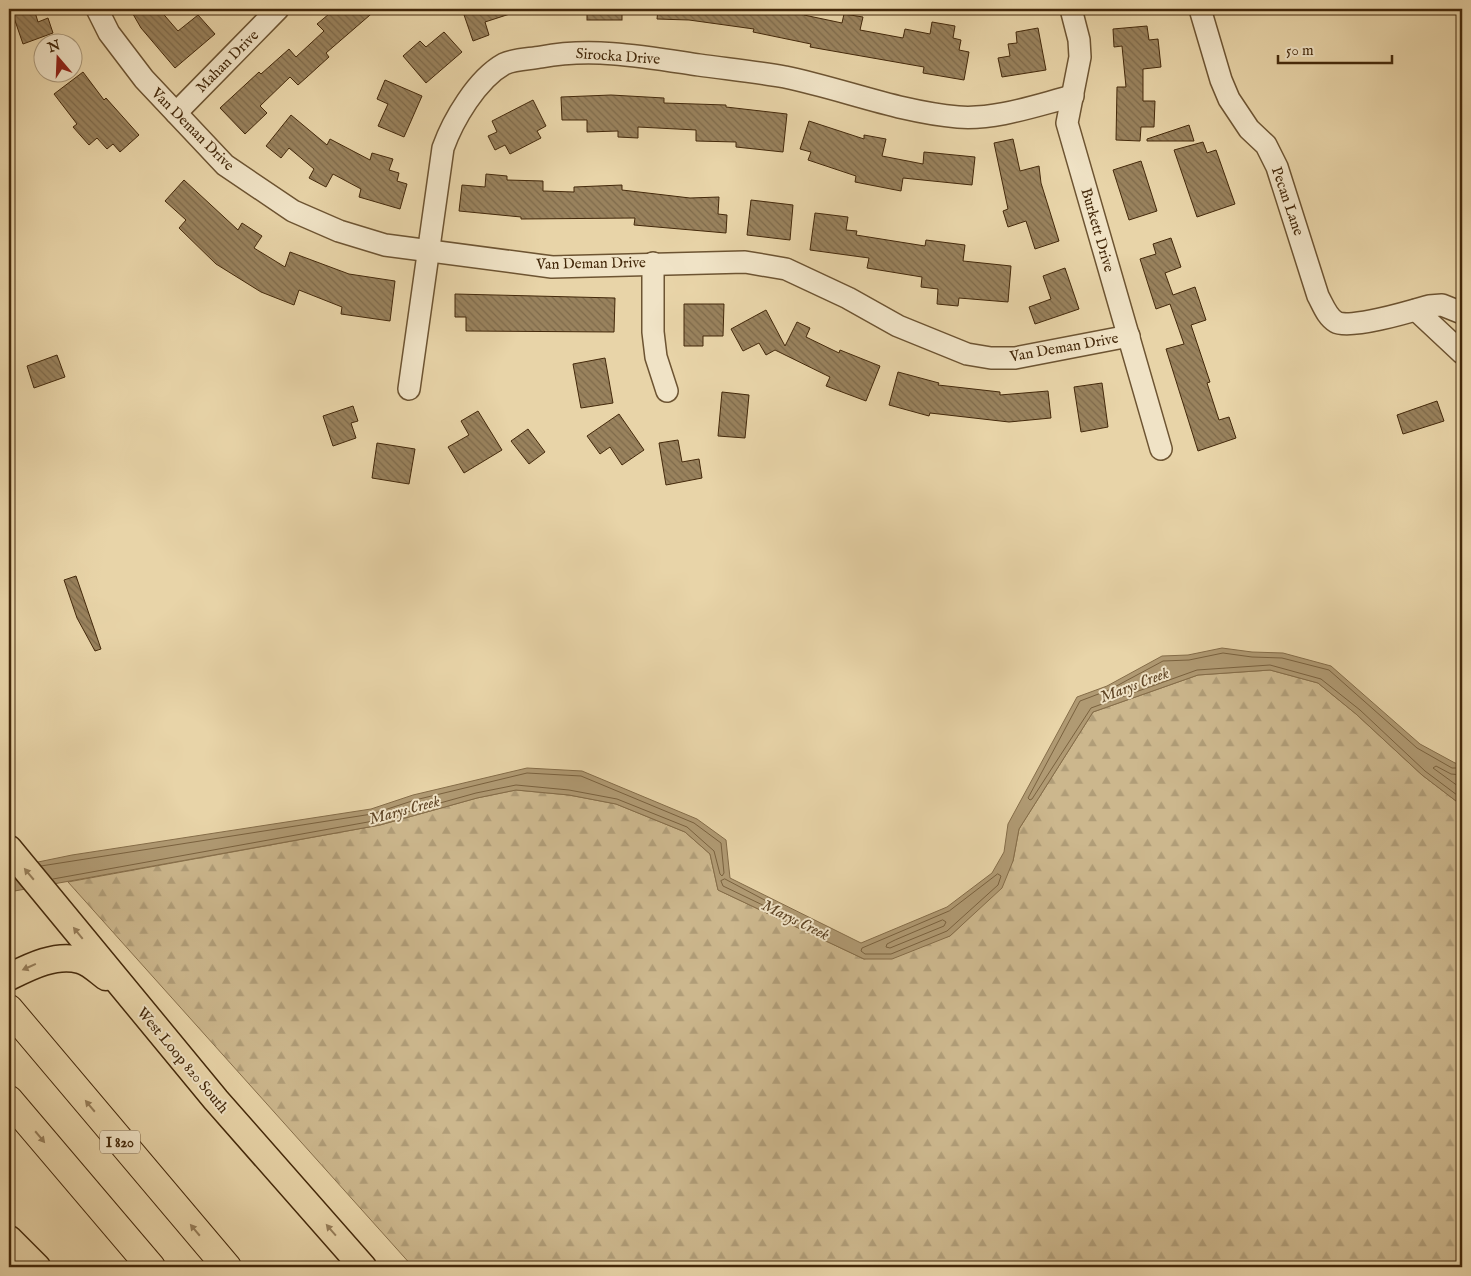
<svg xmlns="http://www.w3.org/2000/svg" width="1471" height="1276" viewBox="0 0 1471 1276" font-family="'IM FELL English',serif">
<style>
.forest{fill:url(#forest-firs);stroke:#88704c}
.water{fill:#b09a73;stroke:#856d49}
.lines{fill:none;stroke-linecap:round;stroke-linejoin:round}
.shore{stroke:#7a623f;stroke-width:1}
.building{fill:url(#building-back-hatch);stroke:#44290b}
.minor-casing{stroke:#6d5432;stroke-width:24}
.major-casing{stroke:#44290b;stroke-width:29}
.highway-casing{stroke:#44290b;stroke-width:30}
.minor{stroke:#f0e3c6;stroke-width:21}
.major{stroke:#e8d4a8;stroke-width:26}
.highway{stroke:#e8d4a8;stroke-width:28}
.oneway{fill:#967e5a}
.labels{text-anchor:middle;stroke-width:4;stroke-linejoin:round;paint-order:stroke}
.shield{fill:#f0e3c6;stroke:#786143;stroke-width:1}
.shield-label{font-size:14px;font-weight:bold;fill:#44290b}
.street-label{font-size:15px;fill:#44290b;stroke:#f0e3c6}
.water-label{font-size:16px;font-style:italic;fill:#5f4525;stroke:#f0e3c6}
</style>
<defs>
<pattern id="forest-firs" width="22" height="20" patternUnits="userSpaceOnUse" patternTransform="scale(1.25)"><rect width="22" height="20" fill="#ccb78d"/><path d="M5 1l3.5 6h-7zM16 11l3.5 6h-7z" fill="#b09d78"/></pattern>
<pattern id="building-back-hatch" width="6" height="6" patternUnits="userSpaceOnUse" patternTransform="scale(1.25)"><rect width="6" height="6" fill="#99825d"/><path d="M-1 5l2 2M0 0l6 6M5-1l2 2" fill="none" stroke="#7e6a4b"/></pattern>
</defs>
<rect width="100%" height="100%" fill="#e8d4a8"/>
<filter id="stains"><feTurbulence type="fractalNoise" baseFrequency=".004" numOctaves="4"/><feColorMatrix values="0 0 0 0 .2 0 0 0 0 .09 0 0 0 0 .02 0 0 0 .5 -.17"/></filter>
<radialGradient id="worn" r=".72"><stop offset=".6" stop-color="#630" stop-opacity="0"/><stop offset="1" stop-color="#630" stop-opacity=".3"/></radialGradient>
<polygon class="forest" points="1270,670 1318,683 1356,714 1422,775 1456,801 1462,800 1462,1267 413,1267 68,882 380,825 477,798 516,790 569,795 616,804 685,832 710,854 718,890 864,959 950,936 970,917 1013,861 1019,829 1093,712 1198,675"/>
<polygon class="water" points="1222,648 1252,652 1283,653 1331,666 1420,744 1455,763 1462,764 1462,800 1456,801 1422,775 1356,714 1318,683 1270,670 1198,675 1093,712 1019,829 1013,861 1002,888 950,936 892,959 864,959 718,890 710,854 685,832 616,804 569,795 516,790 477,798 380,825 9,892 9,868 72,855 371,809 413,795 527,768 582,771 697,819 726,840 730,878 861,943 947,907 992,873 1004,852 1008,824 1077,697 1107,686 1162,656 1188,655"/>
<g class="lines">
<g class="shore">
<polyline points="1462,768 1452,768 1417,748 1329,670 1282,658 1252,657 1223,653 1189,660 1163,661 1109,690 1080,701 1028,798 1030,800 1032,799 1091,708 1197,670 1270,665 1321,679 1360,710 1425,771 1457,795 1462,796"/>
<polyline points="1462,775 1451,774 1436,766 1433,768 1462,789"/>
<polyline points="41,866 372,814 415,800 527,773 581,776 694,823 721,843 724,873 722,876 720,874 714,851 687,827 617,799 569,790 516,785 476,793 379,820 53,879"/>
<polygon points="998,874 1001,876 998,885 947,931 891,954 865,954 861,951 862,948 949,911"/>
<polygon points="725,879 774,905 775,909 771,909 723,886 721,881"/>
<polygon points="943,920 946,922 944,926 890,948 886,947 887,944 895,940"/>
</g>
</g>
<g class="building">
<polygon points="11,9 34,9 38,22 48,18 53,33 23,44"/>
<polygon points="130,9 159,9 178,31 198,15 215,34 175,68 141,28"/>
<polygon points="335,9 377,9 326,53 329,57 307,77 298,85 290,77 260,106 267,113 245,134 220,108 259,72 261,74 289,49 296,57 324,31 317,24"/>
<polygon points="462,9 518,9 519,11 485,22 489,35 473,41"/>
<rect x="587" y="9" width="35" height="11"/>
<polygon points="658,9 766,9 780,12 781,9 806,9 804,15 842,23 844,14 863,17 860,30 903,38 905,29 930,34 932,22 955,26 953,38 961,40 959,50 969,52 964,80 923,73 924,67 810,47 811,44 753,32 754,29 689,20 657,19"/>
<polygon points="1147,26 1149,40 1158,39 1161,67 1143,69 1143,101 1155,101 1154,127 1141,127 1140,141 1116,140 1117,87 1126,87 1122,46 1114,47 1113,29"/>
<polygon points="1038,28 1046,70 1002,77 998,58 1010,56 1008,44 1017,43 1016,32"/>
<polygon points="444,32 462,52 426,83 403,56 420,41 426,47"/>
<polygon points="83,72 104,100 106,98 139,135 120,152 113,144 107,149 97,138 89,145 73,127 77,124 54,94"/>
<polygon points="385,80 422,96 404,137 378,126 388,104 377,99"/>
<polygon points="611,95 664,98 664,103 726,105 726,107 787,114 783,152 736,147 736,142 696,141 696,130 638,127 638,138 618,137 618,131 587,132 587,120 562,120 561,97"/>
<polygon points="533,100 546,126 537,131 541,138 510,154 505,145 495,150 488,136 497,132 492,121"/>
<polygon points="291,115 327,145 330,139 370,160 372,153 393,159 389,170 399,173 397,181 407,184 400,209 359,197 361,189 333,174 326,187 309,178 314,169 289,148 281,158 266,146"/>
<polygon points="809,121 864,139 864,135 886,139 882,156 923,164 924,152 975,157 972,185 903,178 901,191 855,182 856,176 808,160 811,152 800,149"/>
<polygon points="1189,125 1194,141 1147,141 1147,139"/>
<polygon points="1013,139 1020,171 1039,166 1041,183 1059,241 1035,249 1026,221 1008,227 1003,211 1008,209 994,143"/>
<polygon points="1203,142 1207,153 1216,150 1235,204 1197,217 1174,150"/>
<polygon points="1141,161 1157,211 1129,220 1113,170"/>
<polygon points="486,174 507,176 507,180 543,181 543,191 574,192 574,187 622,185 622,190 690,198 719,197 718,214 727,215 726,233 634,225 635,218 521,219 521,217 459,211 462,185 485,187"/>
<polygon points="184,180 238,230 242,223 262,236 254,248 285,267 290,252 349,274 395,281 390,321 341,314 342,307 299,290 294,305 261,292 216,264 179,228 186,220 165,201"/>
<polygon points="751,200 793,205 790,240 747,235"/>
<polygon points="815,213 848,217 846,230 857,231 856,235 925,246 926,240 965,245 963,261 1011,266 1008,302 959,298 958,306 937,304 938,289 921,287 922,277 867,268 869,258 810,250"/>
<polygon points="1171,238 1181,267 1165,273 1173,295 1195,287 1206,320 1191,325 1210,382 1207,383 1219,420 1229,417 1236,438 1198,451 1166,349 1184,344 1170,304 1156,309 1140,259 1156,254 1153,244"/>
<polygon points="1065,268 1079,309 1035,324 1029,307 1051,299 1043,276"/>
<polygon points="455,294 615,298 614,332 466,331 466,317 455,317"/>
<polygon points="684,304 724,304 723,336 703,336 703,346 684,346"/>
<polygon points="766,310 785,346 797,322 810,328 806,337 839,353 840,350 880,366 866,401 826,386 830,377 775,350 766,355 759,343 743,351 731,329"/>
<polygon points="57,355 65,377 34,388 27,366"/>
<polygon points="605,358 613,403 581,408 573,364"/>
<polygon points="898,372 939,383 938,385 1000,392 1000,395 1048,391 1051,418 1009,422 930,413 929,416 889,405"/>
<polygon points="1102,383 1108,427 1081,432 1074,387"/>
<polygon points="722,392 749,395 745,438 718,436"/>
<polygon points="1437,401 1444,421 1403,434 1397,415"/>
<polygon points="353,406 358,421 351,423 356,438 333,446 323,416"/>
<polygon points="478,411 502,450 464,473 448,447 469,435 461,421"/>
<polygon points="619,414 644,450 622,465 610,447 600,454 587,436"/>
<polygon points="528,429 545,452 529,464 511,441"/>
<polygon points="678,440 682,462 699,459 702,478 666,485 659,443"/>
<polygon points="377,443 415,449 409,484 372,478"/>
<polygon points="76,576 101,649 95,651 77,618 64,580"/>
</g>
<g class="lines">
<g class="minor-casing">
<g id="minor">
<polyline points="97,9 109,33 144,79 225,165 293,211 339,231 385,245 552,267 745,262 786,269 848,298 898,326 967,354 991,358 1015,358 1129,336"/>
<polyline points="1071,9 1079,40 1080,57 1067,123 1161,449"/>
<path d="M1200 9 1221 80 1229 99 1249 129 1266 145 1277 167 1318 296C1323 305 1327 317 1336 322 1349 330 1412 311 1429 306L1442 305 1462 313"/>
<polyline points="176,113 278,9"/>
<polyline points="653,263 653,332 656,357 667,391"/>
<polyline points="1416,310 1462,353"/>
<path d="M409 389 443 148C453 120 477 79 504 64 514 59 530 59 541 57 594 47 646 57 699 65 728 69 757 72 785 77 843 89 899 112 958 117 996 120 1037 105 1073 96"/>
</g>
</g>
<g class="major-casing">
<g id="major">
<polyline points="9,849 216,1100 363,1267"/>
<path d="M9 977C29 967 56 953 80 960 89 962 98 971 106 977"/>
<polyline points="9,1239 37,1267"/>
</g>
</g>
<g class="highway-casing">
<g id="highway">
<polyline points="9,1009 227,1267"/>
<polyline points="9,1100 151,1267"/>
</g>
</g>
<use href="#minor" class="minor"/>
<use href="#major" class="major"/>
<use href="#highway" class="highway"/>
</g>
<defs><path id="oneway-solid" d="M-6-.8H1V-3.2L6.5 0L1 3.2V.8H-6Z" transform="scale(1.25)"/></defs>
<g class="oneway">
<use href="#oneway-solid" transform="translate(29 874) rotate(-130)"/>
<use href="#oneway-solid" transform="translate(78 933) rotate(-129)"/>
<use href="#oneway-solid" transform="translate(29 967) rotate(156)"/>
<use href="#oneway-solid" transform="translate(90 1106) rotate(-130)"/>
<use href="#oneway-solid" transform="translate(40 1137) rotate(50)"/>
<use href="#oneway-solid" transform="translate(195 1230) rotate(-130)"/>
<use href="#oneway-solid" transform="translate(331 1230) rotate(-131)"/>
</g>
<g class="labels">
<rect class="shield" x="100" y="1130.5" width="40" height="23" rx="4"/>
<g class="shield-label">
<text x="120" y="1147">I 820</text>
</g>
<g class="street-label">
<text transform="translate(618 56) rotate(4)" y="5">Sirocka Drive</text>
<text transform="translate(227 61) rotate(-45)" y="5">Mahan Drive</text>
<text transform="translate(193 129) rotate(45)" y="5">Van Deman Drive</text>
<text transform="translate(1288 201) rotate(71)" y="5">Pecan Lane</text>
<text transform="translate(1098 230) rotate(74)" y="5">Burkett Drive</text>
<text transform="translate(591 263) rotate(-1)" y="5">Van Deman Drive</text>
<text transform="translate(1064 347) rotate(-10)" y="5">Van Deman Drive</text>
<text transform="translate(183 1060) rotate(50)" y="5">West Loop 820 South</text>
</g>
<g class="water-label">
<text transform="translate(1134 684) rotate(-21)" y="6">Marys Creek</text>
<text transform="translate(404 809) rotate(-15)" y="6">Marys Creek</text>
<text transform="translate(796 919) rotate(26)" y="6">Marys Creek</text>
</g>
</g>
<rect width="1471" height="1276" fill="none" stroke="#e8d4a8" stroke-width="30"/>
<rect x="10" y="10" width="1451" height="1256" fill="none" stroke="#44290b" stroke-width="2.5"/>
<rect x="15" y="15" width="1441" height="1246" fill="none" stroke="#44290b"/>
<g transform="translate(58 58) rotate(341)"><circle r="24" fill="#f0e3c6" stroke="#ab997b"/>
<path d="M0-4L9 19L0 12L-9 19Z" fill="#8f2418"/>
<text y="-8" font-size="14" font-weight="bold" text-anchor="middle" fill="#44290b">N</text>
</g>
<path d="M1278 55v8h114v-8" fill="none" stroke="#44290b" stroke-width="2.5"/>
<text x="1286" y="55" font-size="15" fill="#44290b" stroke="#f0e3c6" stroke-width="4" paint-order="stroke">50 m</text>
<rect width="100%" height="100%" filter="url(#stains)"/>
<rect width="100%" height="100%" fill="url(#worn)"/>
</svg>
